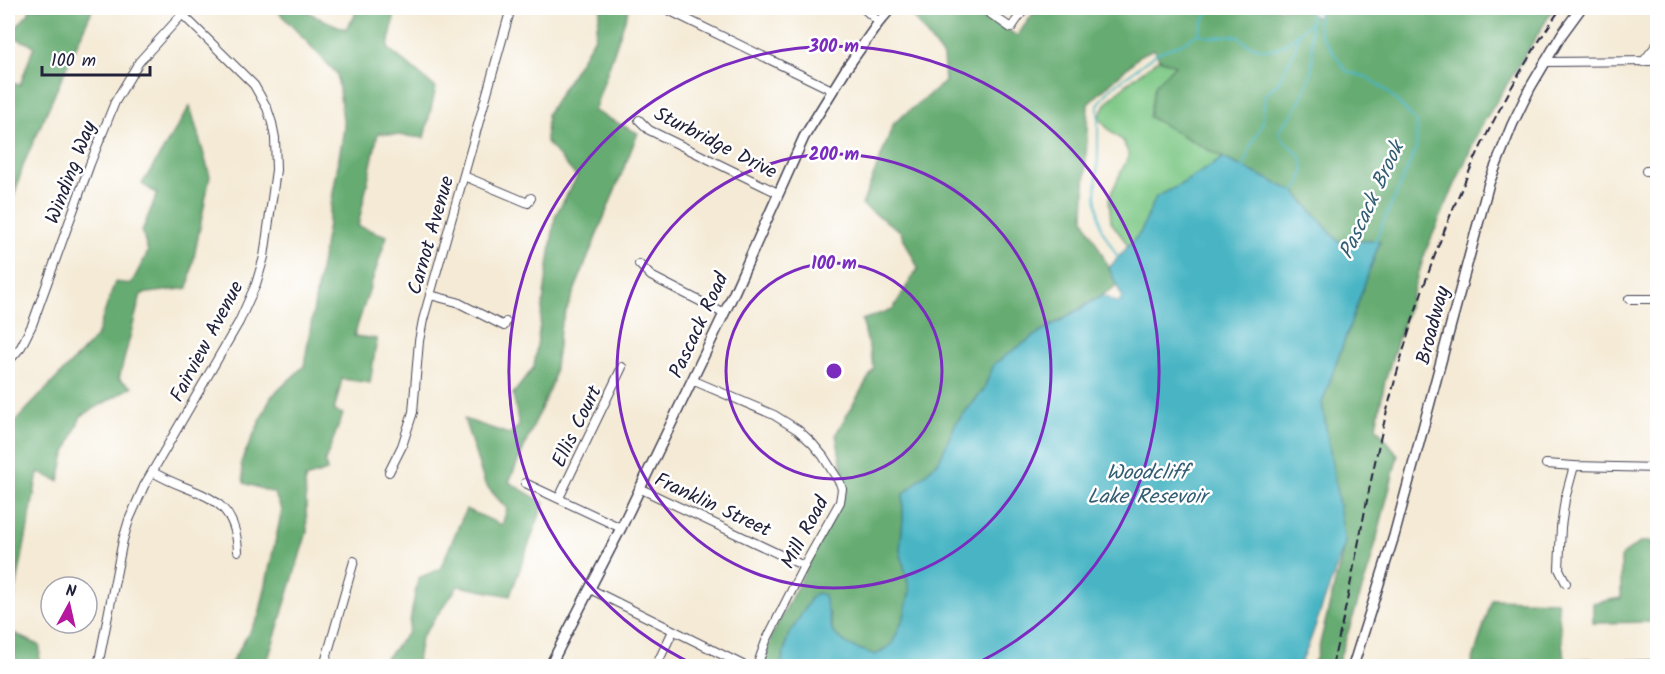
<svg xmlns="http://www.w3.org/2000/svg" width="1665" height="674" viewBox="0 0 1665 674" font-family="Kalam,sans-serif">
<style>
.green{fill:#7dc885;stroke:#507560;stroke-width:1.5}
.forest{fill:#66ac72;stroke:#446756;stroke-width:1.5}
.water{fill:#49b5c4;stroke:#366c80;stroke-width:1.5}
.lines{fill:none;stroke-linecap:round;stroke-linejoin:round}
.stream{stroke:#49b5c4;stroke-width:2}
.minor-casing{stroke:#424052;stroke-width:10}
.tertiary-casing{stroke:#424052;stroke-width:12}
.minor{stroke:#fff;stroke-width:8}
.tertiary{stroke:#fff;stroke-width:9}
.rail{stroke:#22223b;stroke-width:2;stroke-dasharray:9 4.5;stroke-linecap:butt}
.ring{fill:none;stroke:#7b2cbf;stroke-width:3}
.labels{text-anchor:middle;stroke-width:5;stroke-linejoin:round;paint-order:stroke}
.street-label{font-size:20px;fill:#22223b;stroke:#fff}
.water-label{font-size:21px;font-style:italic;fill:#325d72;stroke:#fff}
.centre{fill:#7b2cbf;stroke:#fff;stroke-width:3}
.ring-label{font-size:18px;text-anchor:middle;font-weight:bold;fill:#7b2cbf;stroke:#fff;stroke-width:5;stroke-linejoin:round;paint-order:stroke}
</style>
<rect width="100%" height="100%" fill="#fff"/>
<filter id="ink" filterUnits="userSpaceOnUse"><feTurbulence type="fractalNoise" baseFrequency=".0167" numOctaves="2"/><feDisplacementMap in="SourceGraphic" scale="12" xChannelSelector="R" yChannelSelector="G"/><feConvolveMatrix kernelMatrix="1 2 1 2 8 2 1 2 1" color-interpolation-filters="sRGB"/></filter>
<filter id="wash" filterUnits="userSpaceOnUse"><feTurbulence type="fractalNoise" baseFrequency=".008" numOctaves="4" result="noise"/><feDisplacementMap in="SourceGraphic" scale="24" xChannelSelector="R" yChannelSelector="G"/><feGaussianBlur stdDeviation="1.35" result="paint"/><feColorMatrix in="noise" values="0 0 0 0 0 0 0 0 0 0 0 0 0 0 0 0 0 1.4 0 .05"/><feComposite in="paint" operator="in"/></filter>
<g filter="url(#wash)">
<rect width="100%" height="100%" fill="#f4ead5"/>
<polygon class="green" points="1159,59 1176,65 1150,117 1223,158 1295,192 1338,241 1145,280 1125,241 1111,222 1109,198 1129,155 1123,141 1111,132 1098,118 1108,101 1130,81"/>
<g class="forest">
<polygon points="30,8 93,8 24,163 8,215 8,82 20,85 34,46 9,35 29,13"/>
<polygon points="275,8 302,8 317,17 345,29 354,18 356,8 396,8 388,48 436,88 424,138 378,133 358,226 387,236 354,336 377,339 370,383 342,379 334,411 343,414 325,461 327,471 305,478 307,532 266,666 229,666 259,616 282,510 274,493 244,483 241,462 271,397 304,366 344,128 337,74"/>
<polygon points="601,8 629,8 594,111 638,133 561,324 553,381 509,482 544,503 510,596 458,586 421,638 417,661 428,666 379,666 408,633 418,578 440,569 466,509 502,525 507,509 485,484 464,419 509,434 519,426 513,394 534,367 555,216 577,177 546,142 547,114 594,39"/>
<polygon points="910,8 976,8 1017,36 1037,8 1309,8 1308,11 1318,19 1321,8 1554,8 1480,128 1426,250 1385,381 1376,427 1398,455 1370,565 1337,666 1311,666 1316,659 1345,543 1322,403 1380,241 1338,241 1297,193 1223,158 1149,117 1155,85 1175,65 1159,59 1154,49 1141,55 1088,104 1084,219 1109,268 1117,286 1033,337 994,364 983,391 956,423 939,461 903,495 903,520 900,550 910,591 904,617 892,644 876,655 850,646 833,633 829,612 787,639 781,666 763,666 771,637 846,492 836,434 874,368 862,320 893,309 918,268 900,231 862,205 894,123 945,82 943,57 908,10"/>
<path d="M190 106 210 176 188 288 141 294 119 379 132 387 81 416 64 458 59 481 38 472C29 525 18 577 8 630L40 646 39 666H18L12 646H8V429L96 337 115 282 131 284 148 252 142 231 157 194 142 184Z"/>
<polygon points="1657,541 1657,622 1593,623 1593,603 1621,598 1621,556 1641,542"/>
<polygon points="1492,599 1557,601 1565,666 1471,666"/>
</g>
<polygon class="water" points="1223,158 1295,192 1338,241 1380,241 1322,403 1345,543 1307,649 1299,666 781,666 787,639 812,596 817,593 824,595 833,633 850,646 876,655 892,644 904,617 910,591 900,550 903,520 903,495 939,461 956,423 983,391 994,364 1033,337 1103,295 1118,303 1122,297 1109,268 1140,233 1156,197 1178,186"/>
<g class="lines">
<g class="stream">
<polyline points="1317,8 1319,32 1347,72 1367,77 1383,88 1403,107 1417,123 1416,150 1374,243"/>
<path d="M1198 34C1204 34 1207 37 1212 37 1219 38 1227 34 1235 36 1240 37 1245 43 1250 45 1277 58 1292 40 1310 22"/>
<polyline points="1243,170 1250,147 1262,125 1265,95 1277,84 1295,50 1299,33"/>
<path d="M1293 193 1300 183 1304 169 1300 155 1286 143 1279 133C1281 126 1285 123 1290 117 1298 106 1307 88 1311 74 1316 53 1308 29 1311 8"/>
<polyline points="1119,259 1101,228 1096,196 1098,155 1098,105 1110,89 1157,53 1181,44 1198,34 1209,8"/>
</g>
</g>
</g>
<g filter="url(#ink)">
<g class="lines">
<g class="minor-casing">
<g id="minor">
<polyline points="664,8 832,90"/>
<polyline points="863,8 879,22"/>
<polyline points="982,8 1011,28 1025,8"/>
<polyline points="1545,62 1658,61"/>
<polyline points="1643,62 1658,43"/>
<polyline points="639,120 649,130 778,193"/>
<polyline points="1646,171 1658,171"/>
<polyline points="464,176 528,203 531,198"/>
<polyline points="639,264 651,276 723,313"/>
<polyline points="430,295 457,302 504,326 506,322"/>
<polyline points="1629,299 1658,299"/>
<polyline points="8,362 21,347 32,325 90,164 115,102 139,62 188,8"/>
<polyline points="692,380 774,415 798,430 812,443 823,456 840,483 842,489 840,502 804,566 766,641 757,666"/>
<polyline points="1546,464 1574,466 1658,468"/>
<path d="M153 472C193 497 235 490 238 551"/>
<polyline points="389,472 402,446 413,412 419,341 423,320 511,8"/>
<polyline points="525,483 621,528"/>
<polyline points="639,488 804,566"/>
<polyline points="559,498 622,367"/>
<polyline points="1566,583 1559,569 1561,527 1565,499 1574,466"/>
<polyline points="590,589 745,666"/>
<polyline points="98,666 123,540 129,520 144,486 239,322 256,284 264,257 276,170 275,138 272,123 267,108 254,85 182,14"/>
<polyline points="324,666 354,561"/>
<polyline points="656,666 673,631"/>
<polyline points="1570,666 1658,664"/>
</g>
</g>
<g class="tertiary-casing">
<g id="tertiary">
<polyline points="550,666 621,528 734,293 804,137 846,69 879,22 891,8"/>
<polyline points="1353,666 1394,536 1489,183 1512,125 1530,88 1562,34 1581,8"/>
</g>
</g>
<use href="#minor" class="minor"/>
<use href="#tertiary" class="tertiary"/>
<path class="rail" d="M1332 666C1352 587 1364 506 1383 427 1418 281 1475 132 1561 8"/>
</g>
</g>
<g class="ring">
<circle cx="834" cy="371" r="108"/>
<circle cx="834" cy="371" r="217"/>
<path d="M697 666A325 325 0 1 1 971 666"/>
</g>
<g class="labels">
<g class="street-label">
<text transform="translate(716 142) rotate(27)" y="7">Sturbridge Drive</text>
<text transform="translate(70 172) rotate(-69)" y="7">Winding Way</text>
<text transform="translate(430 235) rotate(-74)" y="7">Carnot Avenue</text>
<text transform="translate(698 325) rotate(-65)" y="7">Pascack Road</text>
<text transform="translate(1432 325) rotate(-75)" y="7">Broadway</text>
<text transform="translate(206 341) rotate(-62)" y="7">Fairview Avenue</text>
<text transform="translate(576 426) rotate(-64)" y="7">Ellis Court</text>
<text transform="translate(713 504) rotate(25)" y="7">Franklin Street</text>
<text transform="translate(804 532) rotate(-62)" y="7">Mill Road</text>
</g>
<g class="water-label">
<text transform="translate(1371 200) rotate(-65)" y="7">Pascack Brook</text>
<text x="1147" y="479">Woodcliff<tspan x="1147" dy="24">Lake Resevoir</tspan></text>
</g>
</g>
<circle cx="834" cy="371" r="9" class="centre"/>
<g class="ring-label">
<text x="834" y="52">300 m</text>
<text x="834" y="160">200 m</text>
<text x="834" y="269">100 m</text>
</g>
<rect width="1665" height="674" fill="none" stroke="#fff" stroke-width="30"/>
<g transform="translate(69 605) rotate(8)"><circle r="28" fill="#ffffff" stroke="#a7a7b1" stroke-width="1.5"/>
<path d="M0-4.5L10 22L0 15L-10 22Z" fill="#b5179e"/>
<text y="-9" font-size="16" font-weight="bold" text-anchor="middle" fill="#22223b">N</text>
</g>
<path d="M42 66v9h108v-9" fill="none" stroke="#22223b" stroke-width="3"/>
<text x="51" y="66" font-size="18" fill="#22223b" stroke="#ffffff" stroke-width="4.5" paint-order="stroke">100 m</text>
</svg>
